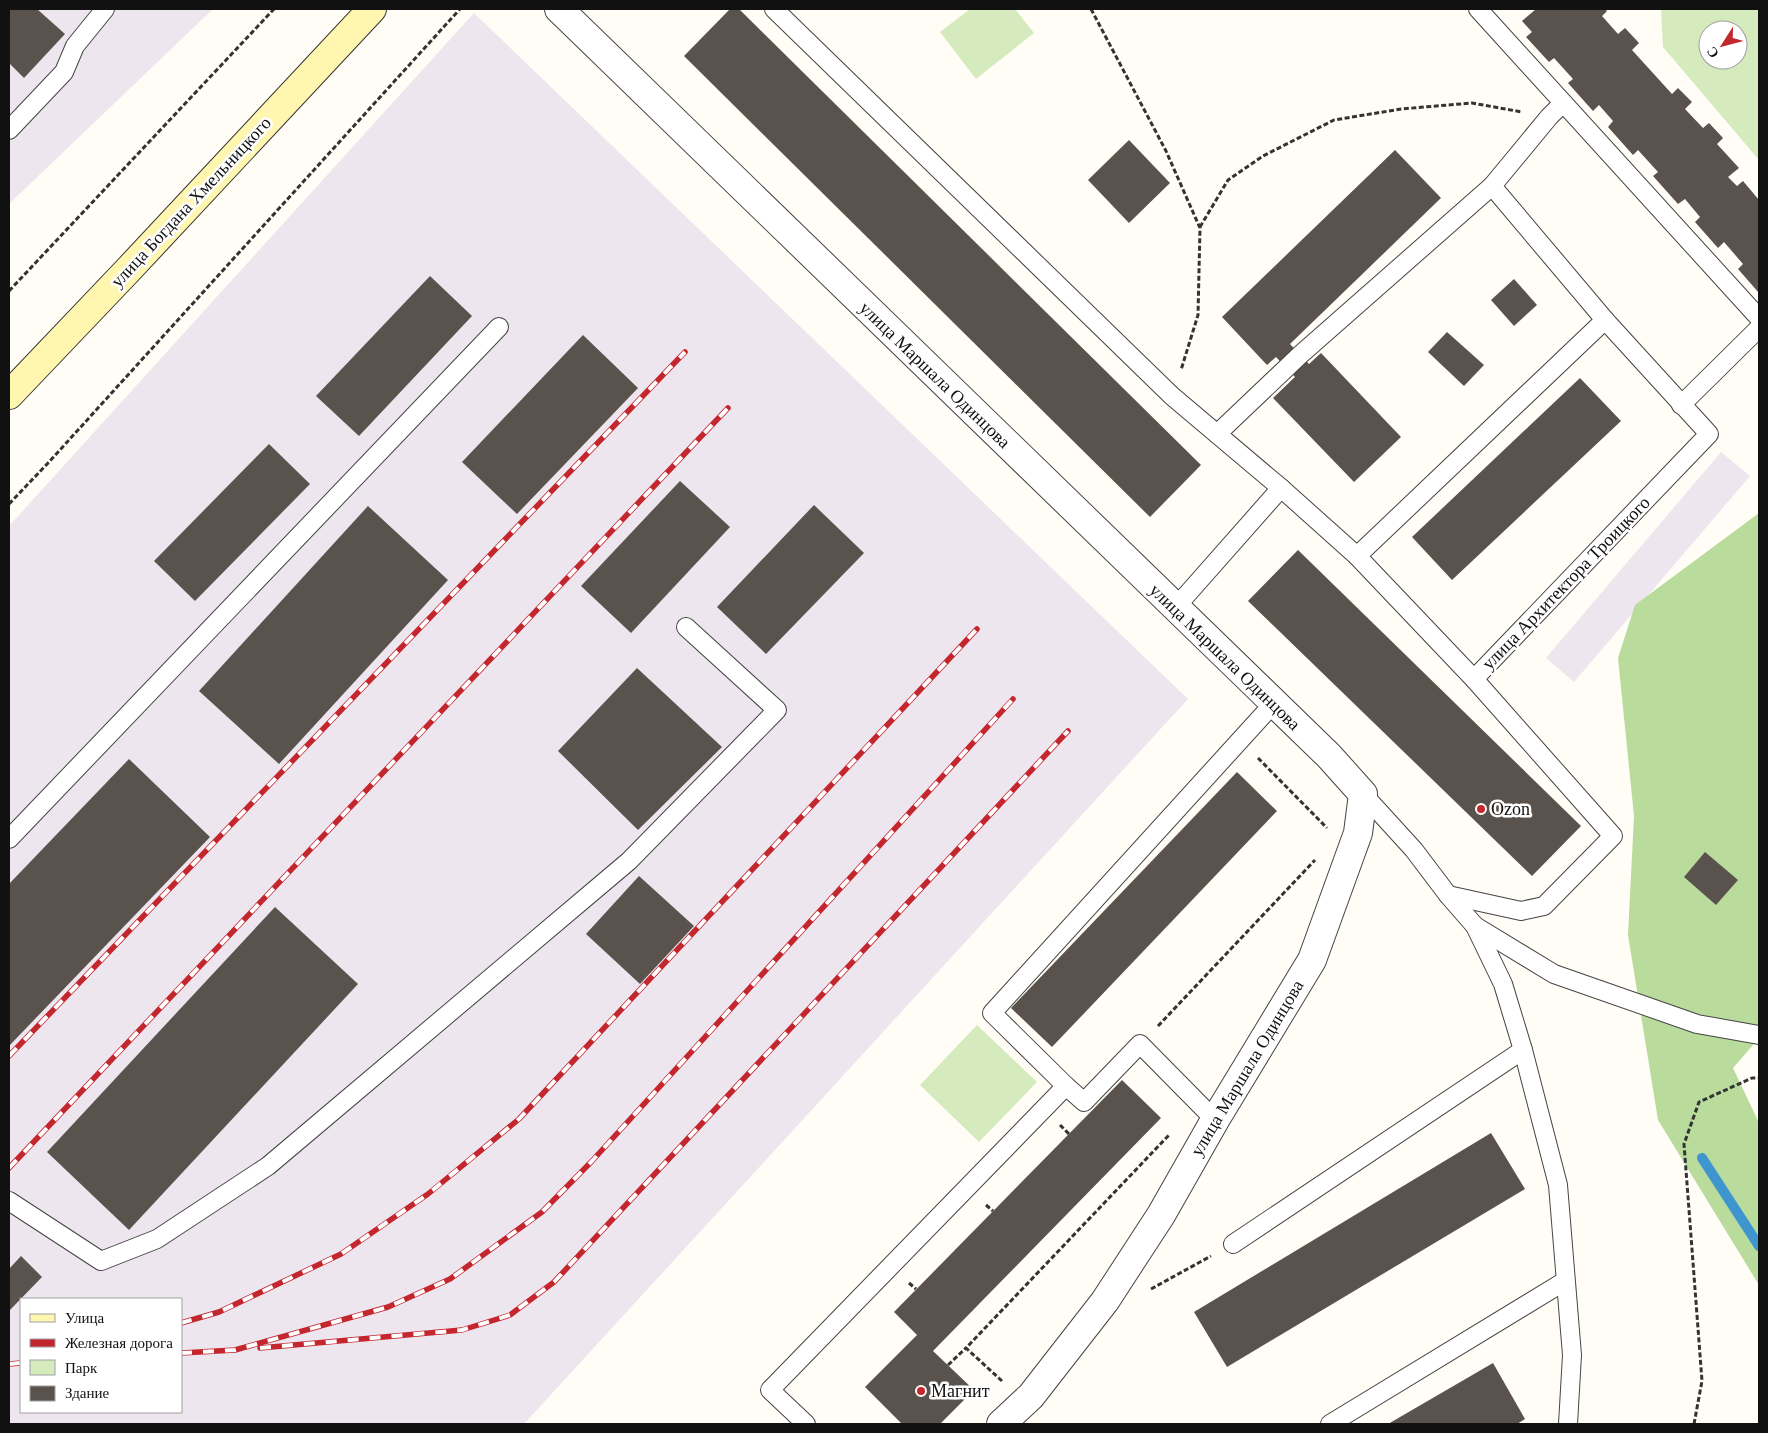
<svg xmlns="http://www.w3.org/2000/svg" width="1768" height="1433" viewBox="0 0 1768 1433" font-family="'Times New Roman',serif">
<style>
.industrial{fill:#eee6ef;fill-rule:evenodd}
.green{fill:#d5ebbd;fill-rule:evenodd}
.forest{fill:#b9dc9c}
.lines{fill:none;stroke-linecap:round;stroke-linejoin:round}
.stream{stroke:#3f96cf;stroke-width:10}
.building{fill:#5a524d}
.lane-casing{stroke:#444;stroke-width:20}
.street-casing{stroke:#444;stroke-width:30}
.secondary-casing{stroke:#333;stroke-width:30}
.path{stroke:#333;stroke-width:3;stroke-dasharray:5 2.5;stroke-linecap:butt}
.lane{stroke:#fff;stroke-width:18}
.street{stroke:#fff;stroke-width:28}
.secondary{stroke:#fff6b0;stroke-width:28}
.rail-casing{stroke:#c4262e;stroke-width:5.5}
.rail{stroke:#fff;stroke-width:4;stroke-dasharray:11;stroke-linecap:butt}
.poi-dot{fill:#c4262e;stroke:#fff;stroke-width:2}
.labels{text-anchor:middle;stroke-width:5;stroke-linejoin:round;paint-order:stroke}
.street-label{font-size:18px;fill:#111;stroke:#fff}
.poi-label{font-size:18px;fill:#111;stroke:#fff;text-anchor:start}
</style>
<rect width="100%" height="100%" fill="#fffdf5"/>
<g class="industrial">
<polygon points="9,9 213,9 9,204"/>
<path d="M474 13 1188 699 524 1424H9V526ZM21 1299H181V1412H21Z"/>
<polygon points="1721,452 1750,476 1574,682 1546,658"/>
</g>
<g class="green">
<polygon points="970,9 1015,9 1034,33 976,79 940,32"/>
<path d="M1661 9H1759V160L1663 47ZM1708 30H1738V60H1708Z"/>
<polygon points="977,1025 1037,1082 979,1142 920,1085"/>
</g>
<polygon class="forest" points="1759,513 1759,1038 1733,1068 1759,1123 1759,1285 1658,1120 1628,935 1634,816 1618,658 1635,605"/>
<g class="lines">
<polyline class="stream" points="1702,1158 1759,1246"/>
</g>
<g class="building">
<polygon points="9,9 37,9 65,34 24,78 9,63"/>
<polygon points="730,9 739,9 1201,465 1150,517 684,56"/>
<polygon points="1536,9 1605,9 1607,11 1602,16 1618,34 1625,28 1639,43 1632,50 1672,94 1678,88 1692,102 1685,109 1703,128 1709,123 1723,138 1717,144 1739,168 1728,177 1737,186 1743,181 1759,200 1759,293 1738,269 1743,264 1724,242 1718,248 1695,222 1700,217 1685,199 1678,204 1653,176 1658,172 1638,150 1633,155 1608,127 1613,121 1599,105 1593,111 1568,83 1573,79 1554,58 1549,62 1526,37 1532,32 1522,21"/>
<polygon points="1129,140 1170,183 1129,223 1088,180"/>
<polygon points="1395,150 1441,198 1290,344 1309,364 1321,353 1401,437 1354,482 1273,398 1295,377 1276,357 1267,365 1222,317"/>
<polygon points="430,276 472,316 359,436 316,396"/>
<polygon points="1514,279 1537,305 1514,326 1491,300"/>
<polygon points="1447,332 1484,365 1464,386 1428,352"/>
<polygon points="583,335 638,388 517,514 462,462"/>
<polygon points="1580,378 1621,421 1452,580 1412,537"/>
<polygon points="269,444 310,484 195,601 154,561"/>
<polygon points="680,481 730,527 631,633 581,586"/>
<polygon points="814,505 864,553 766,654 717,607"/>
<polygon points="368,506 448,580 279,764 199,691"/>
<polygon points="1298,550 1581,826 1532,876 1248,601"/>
<polygon points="637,668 722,747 638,830 558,751"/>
<polygon points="129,759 210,837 9,1046 9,884"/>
<polygon points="1237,772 1277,811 1052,1047 1011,1008"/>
<polygon points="1705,852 1738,880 1716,905 1684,877"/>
<polygon points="639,876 694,926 640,984 586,934"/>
<polygon points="275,907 358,984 129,1230 47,1152"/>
<polygon points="1122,1080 1161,1118 933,1351 974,1390 940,1424 902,1424 865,1387 917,1335 894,1312"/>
<polygon points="1491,1133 1525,1189 1227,1367 1194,1312"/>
<polygon points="21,1256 42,1277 9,1311 9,1269"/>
<polygon points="1493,1363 1525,1419 1517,1424 1388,1424"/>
</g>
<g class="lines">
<g class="lane-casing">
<g id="lane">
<polyline points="774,9 1172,396 1281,488"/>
<polyline points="1478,9 1759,318"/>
<polyline points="9,130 64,72 75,46 105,9"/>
<polyline points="1681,405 1759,328"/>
<polyline points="1217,434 1300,355 1492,186 1549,117 1563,103"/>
<polyline points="1357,556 1605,320"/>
<polyline points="1175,608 1281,488 1357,556 1474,679 1709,434 1605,320 1492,186"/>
<polyline points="1363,794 1414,850 1448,895 1475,926 1503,984 1523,1050 1558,1185 1572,1355 1568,1424"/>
<polyline points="9,839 499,327"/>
<polyline points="1448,895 1521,911 1544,906 1613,836 1474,679"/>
<polyline points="1475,926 1554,974 1697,1024 1759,1035"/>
<polyline points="1066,1086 1084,1102 1140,1044 1215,1120"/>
<polyline points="9,1201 101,1261 157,1239 268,1166 629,861 777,710 686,627"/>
<polyline points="1233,1244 1523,1050"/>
<polyline points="806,1424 770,1390 1066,1086 992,1013 1273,704"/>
<polyline points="1330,1424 1565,1281"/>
</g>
</g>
<g class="street-casing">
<polyline id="street" points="559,9 1329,756 1363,794 1358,833 1312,960 1215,1120 1161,1215 1105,1301 1031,1396 1001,1424"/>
</g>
<g class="secondary-casing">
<polyline id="secondary" points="9,395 130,268 372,9"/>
</g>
<g class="path">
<polyline points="1091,9 1166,151 1200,228 1198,315 1181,370"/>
<polyline points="1200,227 1228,180 1263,156 1334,120 1401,109 1472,103 1522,112"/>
<polyline points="9,291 274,9"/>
<polyline points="9,504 49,462 460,9"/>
<polyline points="1258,758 1327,828"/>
<polyline points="1158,1026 1315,860"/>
<polyline points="1060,1125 1069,1134"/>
<polyline points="986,1205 993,1211"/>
<polyline points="909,1283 916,1289"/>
<polyline points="1151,1289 1211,1256"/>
<polyline points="948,1365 966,1348"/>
<polyline points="1002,1381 966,1348 1169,1135"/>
<polyline points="1694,1424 1702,1381 1684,1144 1699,1102 1752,1078 1759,1078"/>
</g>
<use href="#lane" class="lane"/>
<use href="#street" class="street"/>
<use href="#secondary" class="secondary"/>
<g class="rail-casing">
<g id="rail">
<polyline points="9,1056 685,352"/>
<polyline points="9,1168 728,408"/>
<polyline points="181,1323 219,1312 341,1254 428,1194 519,1119 977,629"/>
<polyline points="260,1348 462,1330 510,1315 554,1282 1068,731"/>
<polyline points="181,1353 235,1350 388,1307 450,1279 542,1212 592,1161 1013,699"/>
<polyline points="9,1364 21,1363"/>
</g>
</g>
<use href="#rail" class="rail"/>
</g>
<g class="poi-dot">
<circle cx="1481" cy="809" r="5"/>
<circle cx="921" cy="1391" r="5"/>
</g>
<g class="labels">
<g class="street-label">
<text transform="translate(191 202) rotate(-47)" y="6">улица Богдана Хмельницкого</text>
<text transform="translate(935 375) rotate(44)" y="6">улица Маршала Одинцова</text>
<text transform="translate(1566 583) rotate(-46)" y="6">улица Архитектора Троицкого</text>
<text transform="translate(1225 657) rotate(44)" y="6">улица Маршала Одинцова</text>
<text transform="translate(1247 1068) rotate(-59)" y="6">улица Маршала Одинцова</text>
</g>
<g class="poi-label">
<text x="1491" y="815">Ozon</text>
<text x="931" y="1397">Магнит</text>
</g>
</g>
<rect width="1768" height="1433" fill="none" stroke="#111111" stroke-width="20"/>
<rect x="20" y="1298" width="162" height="115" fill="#ffffff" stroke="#a0a0a0"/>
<rect x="30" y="1314" width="25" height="8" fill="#fff6b0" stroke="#a0a0a0"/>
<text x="65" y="1323" font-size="15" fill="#111111">Улица</text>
<rect x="30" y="1339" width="25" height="8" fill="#c4262e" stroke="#a0a0a0"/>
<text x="65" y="1348" font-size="15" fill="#111111">Железная дорога</text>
<rect x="30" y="1360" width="25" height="15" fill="#d5ebbd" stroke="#a0a0a0"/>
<text x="65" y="1373" font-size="15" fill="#111111">Парк</text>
<rect x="30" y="1386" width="25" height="15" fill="#5a524d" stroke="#a0a0a0"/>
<text x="65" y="1398" font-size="15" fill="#111111">Здание</text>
<g transform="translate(1723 45) rotate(234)"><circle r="24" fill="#ffffff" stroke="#a0a0a0"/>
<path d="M0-4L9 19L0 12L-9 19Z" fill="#c4262e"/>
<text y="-8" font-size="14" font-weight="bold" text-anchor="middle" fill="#111111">С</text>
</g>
</svg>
